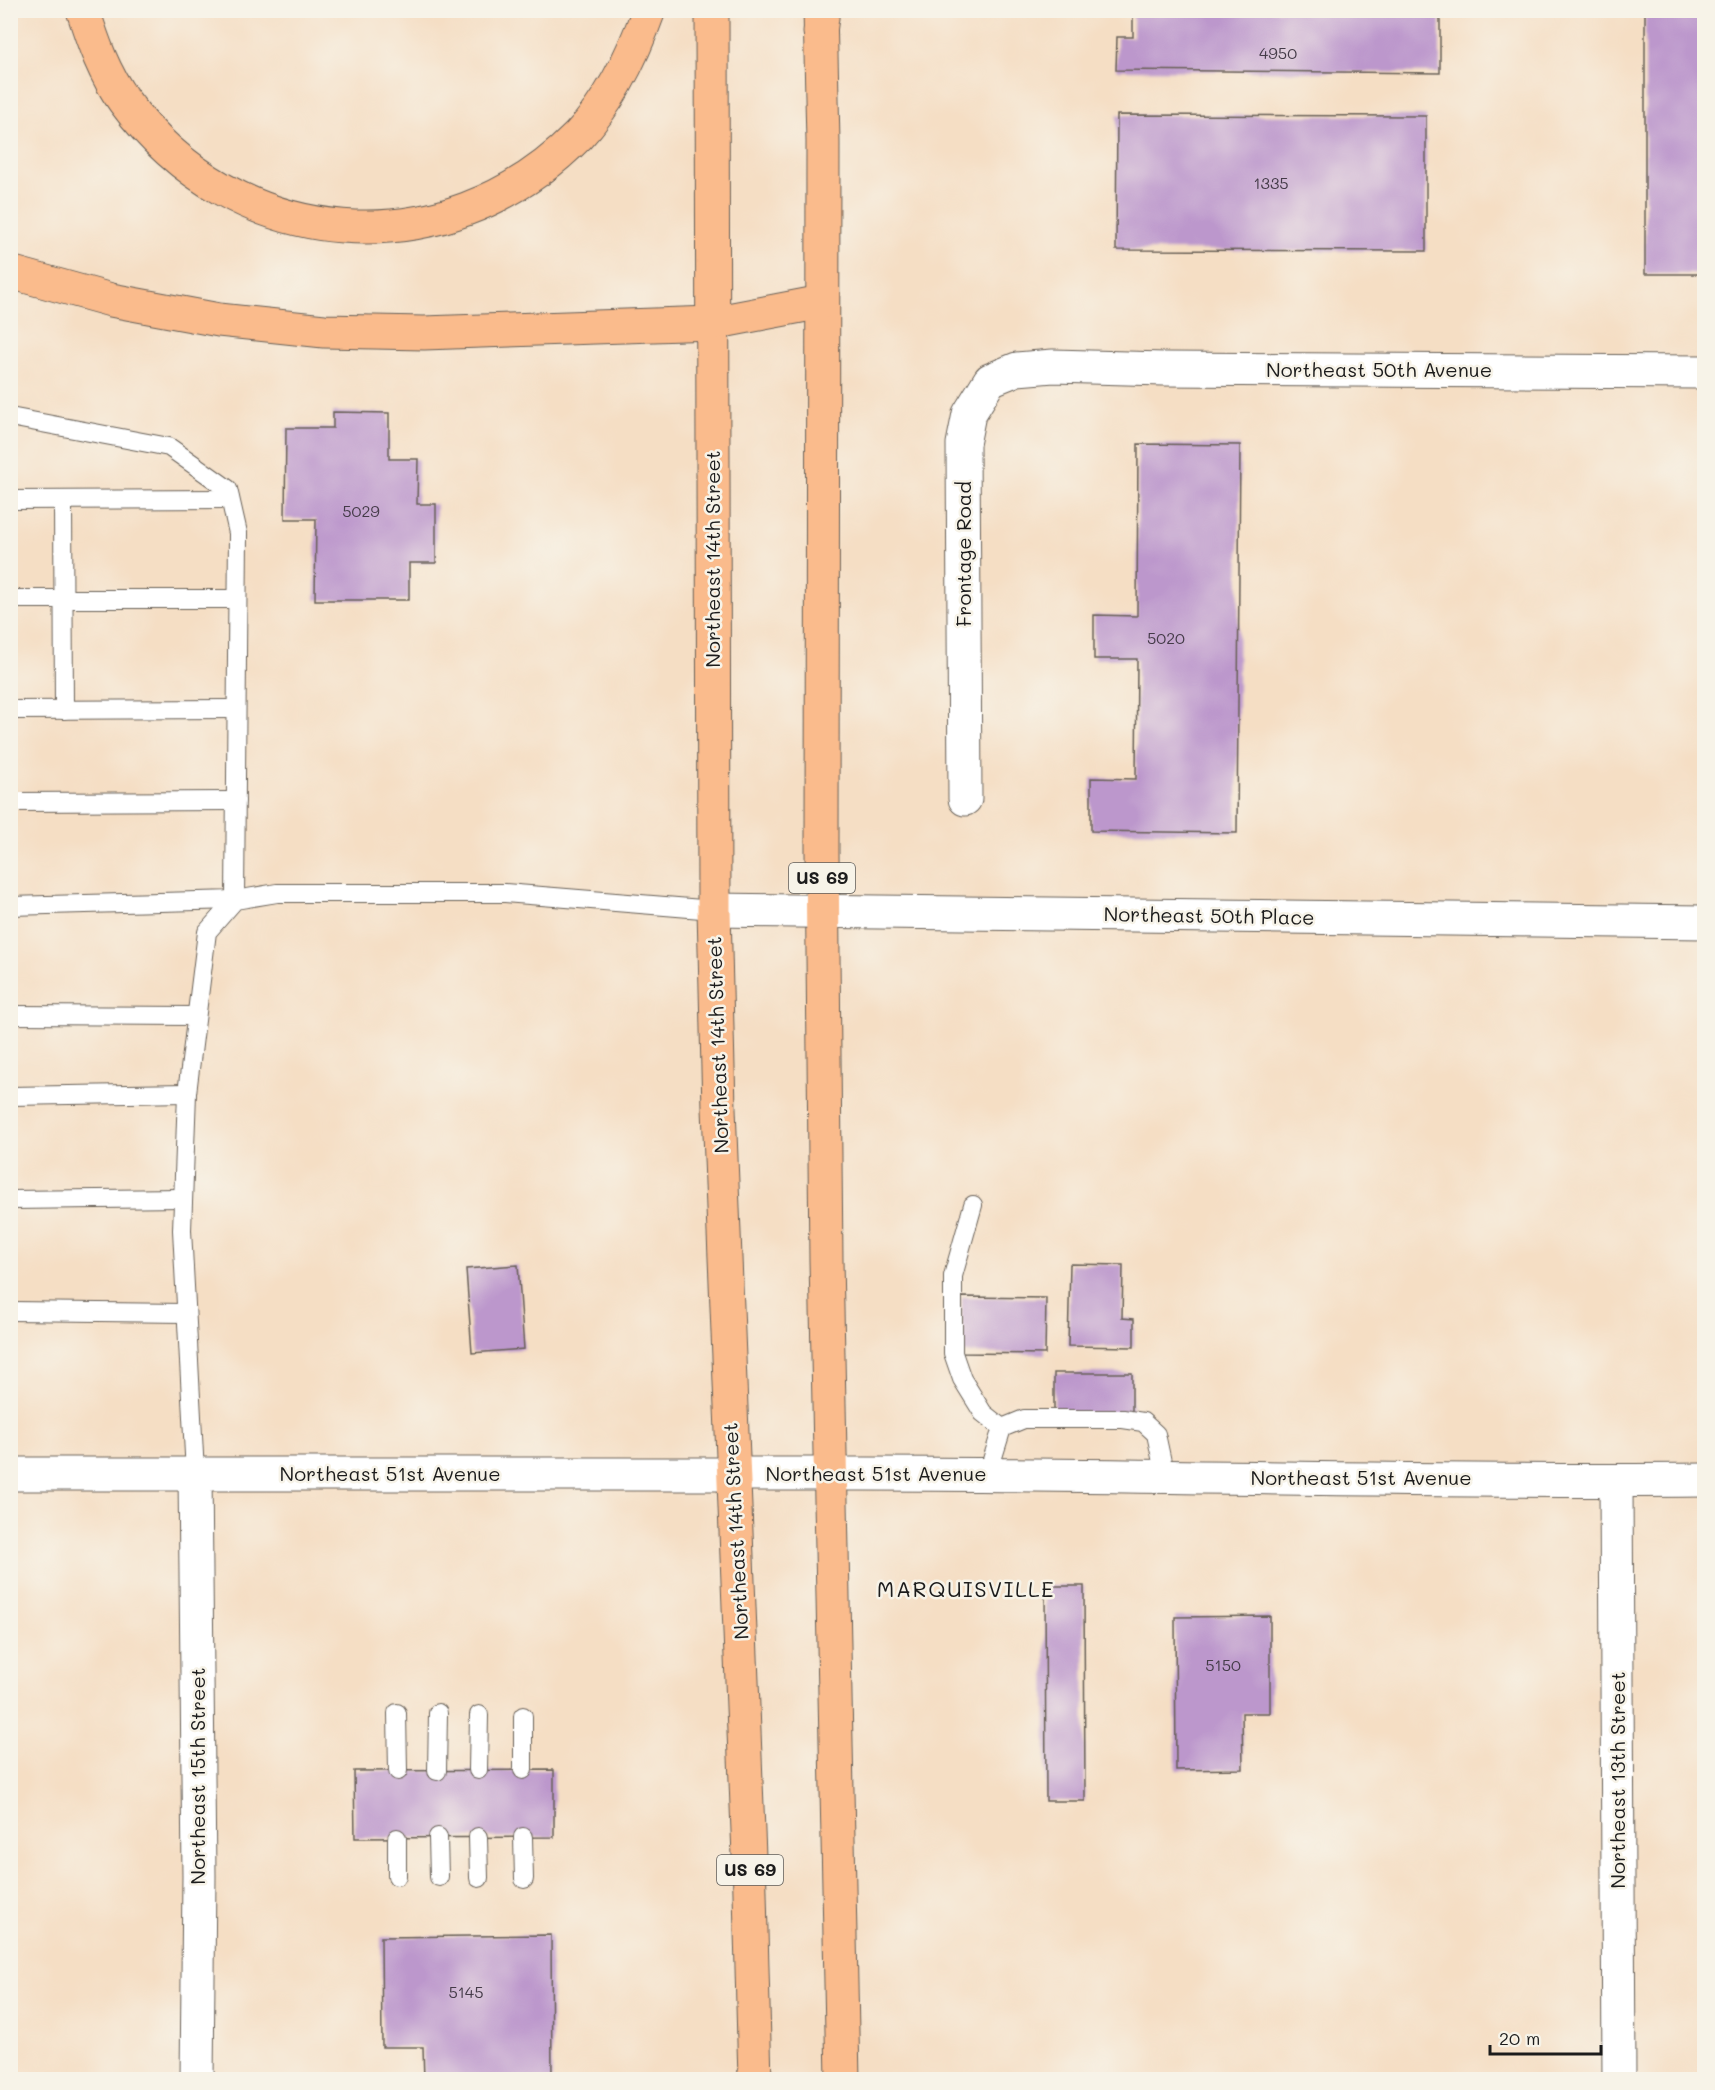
<svg xmlns="http://www.w3.org/2000/svg" width="1715" height="2090" viewBox="0 0 1715 2090" font-family="Mali,sans-serif">
<style>
.building{fill:#bc97cc}
.lines{fill:none;stroke-linecap:round;stroke-linejoin:round}
.service-casing{stroke:#686057;stroke-width:20}
.minor-casing{stroke:#686057;stroke-width:35}
.tertiary-casing{stroke:#686057;stroke-width:35}
.primary-casing{stroke:#686057;stroke-width:35}
.motorway-casing{stroke:#686057;stroke-width:35}
.service{stroke:#fff;stroke-width:18}
.minor{stroke:#fff;stroke-width:33}
.tertiary{stroke:#fff;stroke-width:33}
.primary{stroke:#fabb8c;stroke-width:33}
.motorway{stroke:#fabb8c;stroke-width:33}
.labels{text-anchor:middle;stroke-width:5;stroke-linejoin:round;paint-order:stroke}
.number-label{font-size:16px;fill:#443b48}
.shield{fill:#f7f3e8;stroke:#5e5c59;stroke-width:1.5}
.shield-label{font-size:18px;font-weight:bold;fill:#1c1c1c}
.street-label{font-size:20px;fill:#1c1c1c;stroke:#f7f3e8}
.quarter-label{font-size:22px;letter-spacing:1.5px;fill:#1c1c1c;stroke:#f7f3e8}
</style>
<rect width="100%" height="100%" fill="#f7f3e8"/>
<filter id="ink" filterUnits="userSpaceOnUse"><feTurbulence type="fractalNoise" baseFrequency=".0167" numOctaves="2"/><feDisplacementMap in="SourceGraphic" scale="12" xChannelSelector="R" yChannelSelector="G"/><feConvolveMatrix kernelMatrix="1 2 1 2 8 2 1 2 1" color-interpolation-filters="sRGB"/></filter>
<filter id="wash" filterUnits="userSpaceOnUse"><feTurbulence type="fractalNoise" baseFrequency=".008" numOctaves="4" result="noise"/><feDisplacementMap in="SourceGraphic" scale="24" xChannelSelector="R" yChannelSelector="G"/><feGaussianBlur stdDeviation="1.35" result="paint"/><feColorMatrix in="noise" values="0 0 0 0 0 0 0 0 0 0 0 0 0 0 0 0 0 1.4 0 .05"/><feComposite in="paint" operator="in"/></filter>
<g filter="url(#wash)">
<rect width="100%" height="100%" fill="#f5dec4"/>
<g id="blocks">
<g class="building">
<polygon points="1133,10 1440,10 1440,73 1116,70 1117,37 1133,37"/>
<rect x="1645" y="10" width="59" height="264"/>
<polygon points="1117,115 1426,116 1426,251 1116,250"/>
<polygon points="333,412 389,413 389,459 418,459 417,504 436,504 436,563 409,563 409,600 315,600 316,519 285,519 286,428 333,428"/>
<polygon points="1138,444 1240,445 1237,833 1091,831 1091,778 1136,779 1137,659 1094,659 1094,615 1137,616"/>
<polygon points="1070,1264 1123,1265 1122,1318 1134,1319 1134,1347 1068,1346"/>
<polygon points="518,1265 524,1349 472,1353 466,1269"/>
<polygon points="962,1297 1046,1298 1045,1354 961,1353"/>
<polygon points="1054,1373 1132,1373 1132,1413 1054,1414"/>
<polygon points="1045,1586 1084,1586 1085,1801 1046,1801"/>
<polygon points="1270,1616 1270,1713 1242,1713 1243,1769 1176,1770 1175,1617"/>
<polygon points="554,1770 554,1837 355,1838 354,1771"/>
<polygon points="551,1935 552,2080 424,2080 423,2047 382,2047 381,1937"/>
</g>
</g>
</g>
<g filter="url(#ink)">
<use href="#blocks" fill-opacity="0" stroke="#686057" stroke-width="1.5"/>
<g class="lines">
<g class="service-casing">
<g id="service">
<polyline points="10,417 169,447 228,489 238,533 235,900 10,906"/>
<polyline points="10,500 230,499"/>
<polyline points="63,500 64,710"/>
<polyline points="10,599 237,599"/>
<polyline points="10,710 236,709"/>
<polyline points="10,802 236,801"/>
<polyline points="10,1015 196,1016"/>
<polyline points="10,1096 187,1093"/>
<polyline points="10,1200 183,1198"/>
<polyline points="973,1205 953,1276 953,1353 962,1379 983,1413 1002,1428"/>
<polyline points="10,1311 186,1313"/>
<polyline points="195,1473 182,1230 187,1093 207,932 235,900 277,893 505,893 714,910"/>
<polyline points="988,1473 1002,1428 1024,1419 1123,1419 1143,1422 1156,1434 1165,1476"/>
<polyline points="397,1713 398,1771"/>
<polyline points="523,1716 523,1770"/>
<polyline points="478,1770 479,1715"/>
<polyline points="437,1771 438,1713"/>
<polyline points="438,1837 439,1877"/>
<polyline points="478,1837 479,1878"/>
<polyline points="523,1837 524,1879"/>
<polyline points="397,1838 397,1876"/>
</g>
</g>
<g class="minor-casing">
<g id="minor">
<polyline points="965,799 963,444 969,414 990,380 1017,369 1053,366 1164,369 1704,372"/>
<polyline points="714,910 1704,922"/>
<polyline points="195,1473 199,1876 197,2080"/>
<path d="M831 1474C1122 1473 1413 1483 1704 1480"/>
<polyline points="1616,1481 1619,2080"/>
</g>
</g>
<g class="tertiary-casing">
<polyline id="tertiary" points="10,1474 831,1474"/>
</g>
<g class="primary-casing">
<g id="primary">
<polyline points="712,10 714,910 719,1108 749,1856 755,2080"/>
<polyline points="820,10 823,142 822,852 826,1260 843,2080"/>
</g>
</g>
<g class="motorway-casing">
<g id="motorway">
<path d="M83 10C93 42 104 74 124 101 235 253 445 271 578 136 611 101 633 55 649 10"/>
<polyline points="820,32 823,10"/>
<polyline points="10,272 111,300 219,320 324,331 424,333 712,323 822,302"/>
</g>
</g>
<use href="#service" class="service"/>
<use href="#minor" class="minor"/>
<use href="#tertiary" class="tertiary"/>
<use href="#primary" class="primary"/>
<use href="#motorway" class="motorway"/>
</g>
</g>
<g class="labels">
<g class="number-label">
<text x="1278" y="59">4950</text>
<text x="1271" y="189">1335</text>
<text x="361" y="517">5029</text>
<text x="1166" y="644">5020</text>
<text x="1223" y="1671">5150</text>
<text x="466" y="1998">5145</text>
</g>
<g class="shield">
<rect x="789" y="863" width="66" height="30" rx="4.5"/>
<rect x="717" y="1855" width="66" height="30" rx="4.5"/>
</g>
<g class="shield-label">
<text x="822" y="884">US 69</text>
<text x="750" y="1876">US 69</text>
</g>
<g class="street-label">
<text x="1379" y="377">Northeast 50th Avenue</text>
<text transform="translate(964 554) rotate(-90)" y="7">Frontage Road</text>
<text transform="translate(713 559) rotate(-90)" y="7">Northeast 14th Street</text>
<text transform="translate(1209 916) rotate(1)" y="7">Northeast 50th Place</text>
<text transform="translate(718 1045) rotate(-92)" y="7">Northeast 14th Street</text>
<text x="390" y="1481">Northeast 51st Avenue</text>
<text x="876" y="1481">Northeast 51st Avenue</text>
<text x="1361" y="1485">Northeast 51st Avenue</text>
<text transform="translate(736 1531) rotate(-93)" y="7">Northeast 14th Street</text>
<text transform="translate(198 1776) rotate(-90)" y="7">Northeast 15th Street</text>
<text transform="translate(1618 1780) rotate(-90)" y="7">Northeast 13th Street</text>
</g>
<g class="quarter-label">
<text x="966" y="1597">MARQUISVILLE</text>
</g>
</g>
<rect width="1715" height="2090" fill="none" stroke="#f7f3e8" stroke-width="36"/>
<path d="M1490 2045v9h111v-9" fill="none" stroke="#1c1c1c" stroke-width="3"/>
<text x="1499" y="2045" font-size="18" fill="#1c1c1c" stroke="#f7f3e8" stroke-width="4.5" paint-order="stroke">20 m</text>
</svg>
